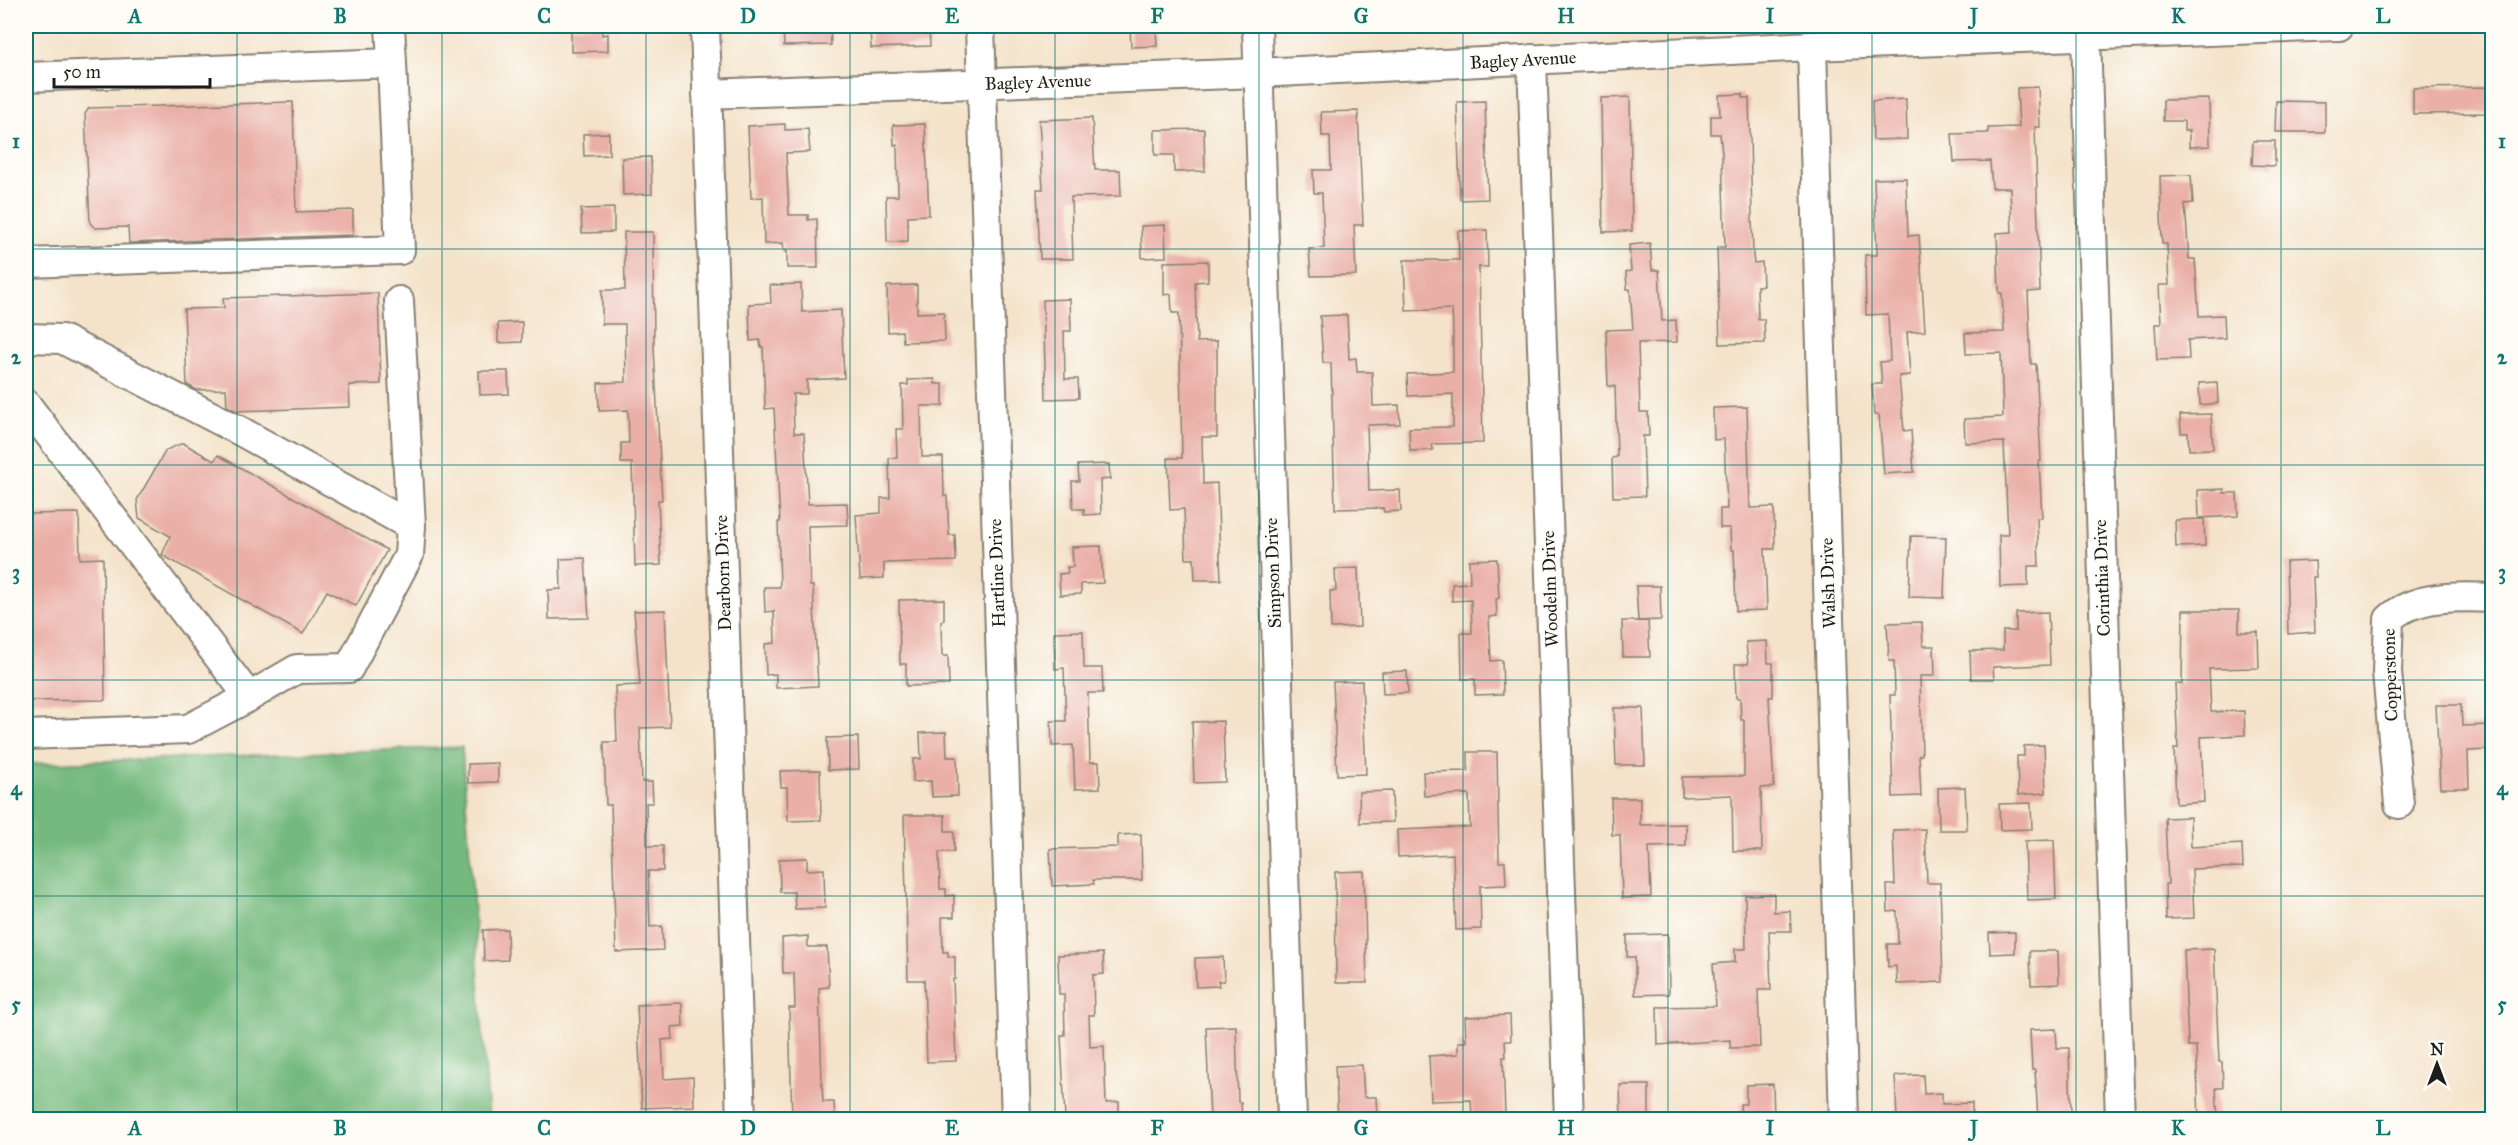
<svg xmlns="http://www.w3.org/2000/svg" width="2518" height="1145" viewBox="0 0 2518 1145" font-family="'IM FELL Great Primer',serif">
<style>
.forest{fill:#75b97e;stroke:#486a4d;stroke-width:1.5}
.building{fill:#eab0a8}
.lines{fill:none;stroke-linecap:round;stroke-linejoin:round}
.minor-casing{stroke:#888073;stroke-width:32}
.minor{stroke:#fff;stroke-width:28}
.grid{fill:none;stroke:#0f766e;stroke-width:1.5;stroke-opacity:0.55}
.labels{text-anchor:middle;stroke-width:4.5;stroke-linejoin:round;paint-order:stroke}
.street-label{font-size:18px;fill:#1c1c1c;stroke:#fdfcf7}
.neatline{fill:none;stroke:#0f766e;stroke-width:2}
.grid-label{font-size:20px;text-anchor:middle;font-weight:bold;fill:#0f766e}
</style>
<rect width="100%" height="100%" fill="#fdfcf7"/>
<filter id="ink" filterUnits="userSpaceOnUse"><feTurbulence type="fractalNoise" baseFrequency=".0167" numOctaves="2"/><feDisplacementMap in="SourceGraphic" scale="12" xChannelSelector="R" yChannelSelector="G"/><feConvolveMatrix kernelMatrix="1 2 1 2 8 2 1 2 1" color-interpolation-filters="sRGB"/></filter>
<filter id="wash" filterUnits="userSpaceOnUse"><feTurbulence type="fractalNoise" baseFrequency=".008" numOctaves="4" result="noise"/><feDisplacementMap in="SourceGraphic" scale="24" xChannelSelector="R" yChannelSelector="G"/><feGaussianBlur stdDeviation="1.35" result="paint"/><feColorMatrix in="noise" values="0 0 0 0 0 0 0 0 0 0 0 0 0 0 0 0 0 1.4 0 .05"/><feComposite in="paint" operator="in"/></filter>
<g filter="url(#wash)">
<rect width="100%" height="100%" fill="#f4e3ca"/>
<polygon class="forest" points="462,747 489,1119 26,1119 26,764"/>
<g id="blocks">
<g class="building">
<polygon points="571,26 602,26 602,35 608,34 608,51 571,52"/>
<polygon points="783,26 830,26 831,45 784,46"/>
<polygon points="870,26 929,26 930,46 871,48"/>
<polygon points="1130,26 1156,26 1157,46 1131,47"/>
<polygon points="2038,87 2040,127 2035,127 2040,291 2028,292 2031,364 2036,364 2041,461 2039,461 2042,518 2037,518 2039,566 2028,566 2028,586 2000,587 1999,535 2008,535 2004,442 1965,443 1964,419 2003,417 2001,353 1966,354 1965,333 2004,332 2002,293 1999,293 1997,233 2012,232 2010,188 1992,188 1990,161 1954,162 1952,134 1988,133 1988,128 2019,127 2017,88"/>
<polygon points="2493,87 2493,113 2413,114 2413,88"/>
<polygon points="1743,94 1743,98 1749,98 1753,256 1754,263 1762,262 1763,286 1757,286 1758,319 1764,319 1765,343 1720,344 1717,247 1725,247 1722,154 1720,134 1711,134 1711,116 1720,116 1719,95"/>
<polygon points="1630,97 1632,231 1603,232 1601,98"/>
<polygon points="1906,99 1907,139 1873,140 1872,101"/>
<polygon points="2209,99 2210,146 2189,147 2189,131 2184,131 2184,121 2163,121 2163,100"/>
<polygon points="1485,101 1488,199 1460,200 1457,102"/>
<polygon points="2276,101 2325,102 2325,132 2275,132"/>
<polygon points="293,102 296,212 353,210 353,235 129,243 128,227 95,228 90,223 85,114 89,108"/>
<polygon points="1358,111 1363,225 1354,225 1356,275 1311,276 1309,249 1324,248 1322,193 1314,193 1313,170 1331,170 1330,136 1322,136 1321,112"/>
<polygon points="1092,118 1095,170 1120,170 1121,196 1071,197 1073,259 1040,259 1037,189 1043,189 1039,120"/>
<polygon points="785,124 785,130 808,129 810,152 786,153 789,215 808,215 808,220 817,219 818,268 787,268 787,251 784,251 783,243 764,244 763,197 751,198 748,126"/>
<polygon points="925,124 929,215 908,216 908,241 887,242 886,196 898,196 897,145 894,145 893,125"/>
<polygon points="1204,129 1205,171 1174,172 1174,155 1155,155 1155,130"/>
<polygon points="609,133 609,155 584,156 583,134"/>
<polygon points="2253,141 2275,141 2275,166 2252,165"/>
<polygon points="651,157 652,194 623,195 622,158"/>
<polygon points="2191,175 2193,203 2185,204 2189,259 2195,259 2199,316 2224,315 2225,338 2188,340 2189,359 2157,360 2155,324 2161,324 2159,285 2169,285 2167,244 2162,244 2160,176"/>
<polygon points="1906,178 1908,236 1919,235 1925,331 1907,332 1910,375 1899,376 1904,431 1911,430 1914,472 1884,474 1879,415 1874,415 1872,384 1882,384 1880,362 1890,361 1888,314 1866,315 1865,255 1877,255 1874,179"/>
<polygon points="614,208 614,232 582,233 581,209"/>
<polygon points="1165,225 1166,257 1142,258 1141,226"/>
<polygon points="1487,230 1488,267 1479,267 1483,443 1432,444 1433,450 1410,451 1409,428 1453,427 1453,394 1408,396 1407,374 1453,372 1453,332 1452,309 1406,311 1404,260 1459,260 1458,231"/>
<polygon points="624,232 653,232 654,348 662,500 658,500 661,565 635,566 632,463 621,463 621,443 629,443 628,410 599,411 598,383 626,382 625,324 602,324 602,290 625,290"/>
<polygon points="1650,243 1652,270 1659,270 1662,321 1676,320 1677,342 1638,343 1640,412 1648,412 1649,436 1643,436 1645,496 1613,497 1612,458 1617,457 1615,386 1608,386 1606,330 1633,329 1630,289 1627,289 1626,272 1631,271 1629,245"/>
<polygon points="1208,261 1208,281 1195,282 1197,342 1217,341 1217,437 1202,437 1203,484 1217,483 1221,580 1195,580 1194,559 1186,559 1184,509 1170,510 1168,458 1182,458 1179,313 1172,313 1171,294 1164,295 1164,262"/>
<polygon points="801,284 802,312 841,310 844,378 807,380 807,394 793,394 794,433 804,433 808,504 847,503 848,525 808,526 810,586 813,586 818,686 776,688 776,674 766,675 765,644 775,643 774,611 765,612 764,587 780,587 778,522 780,522 774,408 765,409 763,347 761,347 760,340 750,341 749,304 771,303 770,285"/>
<polygon points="917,285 917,313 944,312 945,341 903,342 902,331 888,332 887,286"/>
<polygon points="378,293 381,384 349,385 350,407 237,411 227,406 226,389 197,390 187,385 184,309 224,308 223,298"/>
<polygon points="1070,299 1071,331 1064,331 1065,379 1078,379 1079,398 1046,399 1043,300"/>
<polygon points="1347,315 1349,359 1356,358 1357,372 1372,372 1373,406 1399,405 1400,424 1367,425 1369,491 1400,490 1401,511 1384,512 1383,508 1335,509 1331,363 1323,363 1320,316"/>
<polygon points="522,322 522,342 498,343 498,323"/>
<polygon points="479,371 508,371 509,394 480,395"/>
<polygon points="935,379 935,384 943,384 943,406 921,406 922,457 943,457 944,496 947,496 949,535 955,535 956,561 884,563 884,578 860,579 856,515 881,513 881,498 890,498 889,458 897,458 896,429 903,429 902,385 908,385 908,380"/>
<polygon points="2217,382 2218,403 2200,405 2199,383"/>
<polygon points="1747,407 1750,508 1774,507 1775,549 1765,549 1767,610 1736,611 1734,550 1731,550 1730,528 1720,528 1720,509 1727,509 1724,439 1714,440 1713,408"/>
<polygon points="2211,414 2213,449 2189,450 2188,433 2181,433 2180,415"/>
<polygon points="183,443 214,461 218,455 387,550 356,606 327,591 303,634 162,555 170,536 139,518 137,500 166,450"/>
<polygon points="1109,464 1110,479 1100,480 1101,514 1084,515 1084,509 1073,509 1072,481 1079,481 1078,465"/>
<polygon points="2224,489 2224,493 2237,493 2238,516 2199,518 2198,490"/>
<polygon points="79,513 80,559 103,558 105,700 26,701 26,514"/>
<polygon points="2204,519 2205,546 2176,547 2175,520"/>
<polygon points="1911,536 1946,537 1944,598 1909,597"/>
<polygon points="1101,546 1103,583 1081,584 1081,594 1060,595 1059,574 1068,573 1067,567 1073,567 1072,547"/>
<polygon points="585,558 589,618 549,619 548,590 561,589 560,559"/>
<polygon points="1497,559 1499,598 1496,599 1497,616 1489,617 1491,661 1502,660 1503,694 1475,695 1475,679 1462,679 1461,633 1472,633 1471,600 1452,601 1452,584 1470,583 1469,560"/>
<polygon points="2315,561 2316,577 2313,577 2315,632 2288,634 2286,562"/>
<polygon points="1358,568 1360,627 1331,628 1330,591 1336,591 1335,569"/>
<polygon points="1636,586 1660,586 1661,620 1638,621"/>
<polygon points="944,599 944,620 941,621 942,656 948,656 949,685 906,686 906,664 900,664 899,600"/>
<polygon points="665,610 670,727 640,728 642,782 652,782 653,803 646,803 647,846 663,846 663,871 648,871 650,927 662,926 663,950 616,952 611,805 606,805 604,742 617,742 615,686 640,685 634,611"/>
<polygon points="2183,610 2239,610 2239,632 2258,632 2259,668 2209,669 2211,712 2244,711 2245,735 2201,737 2204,802 2176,804 2174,749 2178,749 2175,684 2182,684"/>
<polygon points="2048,612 2050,665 1993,667 1994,679 1971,679 1970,651 2003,650 2003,631 2016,631 2016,613"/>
<polygon points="1622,621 1648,621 1650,657 1623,657"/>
<polygon points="1922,622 1923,646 1934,646 1935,676 1920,676 1922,755 1919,755 1921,796 1893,797 1890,695 1895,695 1894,661 1889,661 1887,623"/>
<polygon points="1083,631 1084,668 1102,668 1103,693 1088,693 1090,762 1099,762 1100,788 1075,789 1073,745 1052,746 1051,721 1066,721 1064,668 1055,669 1054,632"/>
<polygon points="1767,641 1768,663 1773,663 1773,697 1769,697 1774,787 1761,788 1762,851 1733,851 1732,795 1682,797 1682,777 1744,776 1744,720 1741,720 1740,698 1736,698 1735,664 1748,664 1746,642"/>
<polygon points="1407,671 1408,693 1383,694 1382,672"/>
<polygon points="1362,681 1366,774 1337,775 1333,682"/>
<polygon points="2436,705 2461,705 2462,726 2489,725 2490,750 2468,751 2469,788 2440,788"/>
<polygon points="1614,708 1643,708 1645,765 1616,765"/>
<polygon points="1223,721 1225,782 1194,783 1192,722"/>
<polygon points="946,732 947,757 957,757 958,796 932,797 931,781 913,782 913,759 921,759 920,733"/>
<polygon points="858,737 859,769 828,770 827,738"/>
<polygon points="2044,745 2046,793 2018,795 2017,756 2024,756 2024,746"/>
<polygon points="1468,752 1497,752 1499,862 1505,862 1506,885 1480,886 1481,929 1456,930 1453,854 1398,857 1397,830 1470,827 1469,794 1424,796 1423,772 1468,771"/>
<polygon points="498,763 498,782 468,783 468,764"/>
<polygon points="820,770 821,820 788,821 787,787 781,787 780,771"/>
<polygon points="1965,787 1967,830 1939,830 1938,788"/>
<polygon points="1392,791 1393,822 1360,823 1359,792"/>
<polygon points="1611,798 1640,798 1640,825 1686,824 1686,846 1649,847 1651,897 1622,898 1620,835 1612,835"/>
<polygon points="2031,803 2032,829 2000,830 1999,804"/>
<polygon points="904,815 945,815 945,831 954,831 954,852 939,852 940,889 946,889 946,896 954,895 954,917 942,917 943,952 948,952 948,957 955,957 955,979 953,979 956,1061 927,1062 924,980 908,980"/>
<polygon points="2190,817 2191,847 2242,844 2243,867 2192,869 2194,918 2166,919 2165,884 2168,884 2165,818"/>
<polygon points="1925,829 1927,883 1940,883 1943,982 1897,984 1896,966 1888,967 1887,944 1898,944 1897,911 1888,912 1887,885 1895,885 1893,830"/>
<polygon points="1141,834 1142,880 1093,880 1094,884 1052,886 1050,849 1118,847 1118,835"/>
<polygon points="2054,840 2056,899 2027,900 2025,841"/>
<polygon points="807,858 807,870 824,869 825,908 795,909 794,892 780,892 779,859"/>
<polygon points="1364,871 1367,983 1336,983 1335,872"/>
<polygon points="1774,894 1774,912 1790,911 1791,931 1769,931 1771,990 1758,990 1760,1047 1730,1048 1730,1040 1658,1045 1657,1007 1716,1006 1713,964 1735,962 1735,949 1746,949 1745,895"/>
<polygon points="507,929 508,960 484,961 483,930"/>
<polygon points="2015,932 2015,953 1990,954 1989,933"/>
<polygon points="1668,934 1669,994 1635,995 1635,957 1627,957 1627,935"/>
<polygon points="808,936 808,947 827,947 829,987 819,988 822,1084 823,1102 834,1102 835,1119 792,1119 789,1008 795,1008 794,973 783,973 782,938"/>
<polygon points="2214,949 2219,1062 2222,1062 2223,1088 2216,1088 2218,1119 2199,1119 2196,1046 2188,1046 2184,950"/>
<polygon points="2030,951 2058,951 2059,984 2031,985"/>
<polygon points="1103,953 1104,974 1093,975 1094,1015 1089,1015 1090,1047 1104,1046 1106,1103 1119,1102 1119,1119 1065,1119 1061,1035 1065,1035 1064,994 1059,994 1058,955"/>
<polygon points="1223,957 1224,981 1218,981 1219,986 1196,987 1195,958"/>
<polygon points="682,1003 683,1026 672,1027 673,1039 662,1040 664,1079 693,1077 694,1106 642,1108 637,1005"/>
<polygon points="1510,1015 1511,1041 1505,1041 1506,1057 1503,1057 1505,1115 1472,1117 1471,1100 1431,1101 1429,1056 1458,1054 1458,1042 1466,1042 1465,1017"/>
<polygon points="1236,1026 1238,1102 1241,1102 1242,1119 1210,1119 1206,1027"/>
<polygon points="2056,1029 2057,1048 2069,1048 2071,1113 2064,1113 2065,1119 2038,1119 2035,1070 2032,1070 2030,1030"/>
<polygon points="1362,1065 1364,1097 1377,1097 1378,1117 1338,1119 1335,1066"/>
<polygon points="1923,1075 1924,1094 1942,1093 1942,1104 1972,1103 1972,1119 1897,1119 1895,1076"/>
<polygon points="1773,1084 1774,1119 1741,1119 1740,1104 1746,1104 1746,1085"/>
<polygon points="1620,1085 1649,1085 1649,1119 1621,1119"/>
</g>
</g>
</g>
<g filter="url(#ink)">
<use href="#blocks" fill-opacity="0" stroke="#888073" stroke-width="1.5"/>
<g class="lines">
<g class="minor-casing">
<g id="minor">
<polyline points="390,26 392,63"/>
<polyline points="705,26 741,1120"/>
<polyline points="980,26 1016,1120"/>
<polyline points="1257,26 1292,1120"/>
<polyline points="2086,36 2120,1120"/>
<polyline points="1812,46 1844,1120"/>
<polyline points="1532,59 1569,1120"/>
<polyline points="26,77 392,63 400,250 26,263"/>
<polyline points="707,94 1258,73 1812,46 2339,26"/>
<polyline points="399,301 411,526"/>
<polyline points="26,338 62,339 242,432 411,526 409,555 349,668 297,669 249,697 26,404"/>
<polyline points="26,735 188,729 249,697"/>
<path d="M2399 804 2387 672 2389 619C2414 595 2459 596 2492 598"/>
</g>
</g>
<use href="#minor" class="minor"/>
</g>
</g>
<path class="grid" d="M237 26V1120M442 26V1120M646 26V1120M850 26V1120M1055 26V1120M1259 26V1120M1463 26V1120M1668 26V1120M1872 26V1120M2076 26V1120M2281 26V1120M26 249H2492M26 465H2492M26 680H2492M26 896H2492"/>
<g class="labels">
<g class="street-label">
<text transform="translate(1523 60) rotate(-3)" y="6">Bagley Avenue</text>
<text transform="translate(1038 82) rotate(-2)" y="6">Bagley Avenue</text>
<text transform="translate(723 573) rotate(-92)" y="6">Dearborn Drive</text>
<text transform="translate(997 573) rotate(-92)" y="6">Hartline Drive</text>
<text transform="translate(1273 573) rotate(-92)" y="6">Simpson Drive</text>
<text transform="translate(2102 578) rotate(-92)" y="6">Corinthia Drive</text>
<text transform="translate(1828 583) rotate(-92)" y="6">Walsh Drive</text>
<text transform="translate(1550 589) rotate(-92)" y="6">Woodelm Drive</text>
<text transform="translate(2390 675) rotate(-92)" y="6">Copperstone</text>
</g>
</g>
<rect width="2518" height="1145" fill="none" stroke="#fdfcf7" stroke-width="66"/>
<g transform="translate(2437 1064)" stroke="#fdfcf7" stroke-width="4.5" paint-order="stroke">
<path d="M0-4.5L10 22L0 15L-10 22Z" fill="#1c1c1c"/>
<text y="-9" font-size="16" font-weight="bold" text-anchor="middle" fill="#1c1c1c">N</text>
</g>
<path d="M54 78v9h156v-9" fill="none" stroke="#1c1c1c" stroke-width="3"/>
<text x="63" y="78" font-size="18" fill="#1c1c1c" stroke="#fdfcf7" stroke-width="4.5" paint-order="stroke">50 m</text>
<rect x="33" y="33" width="2452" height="1079" class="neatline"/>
<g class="grid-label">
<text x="135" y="23">A</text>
<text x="340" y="23">B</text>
<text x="544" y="23">C</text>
<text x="748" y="23">D</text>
<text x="952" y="23">E</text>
<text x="1157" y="23">F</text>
<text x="1361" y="23">G</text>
<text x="1566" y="23">H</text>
<text x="1770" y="23">I</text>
<text x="1974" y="23">J</text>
<text x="2178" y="23">K</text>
<text x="2383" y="23">L</text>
<text x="16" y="148">1</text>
<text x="2502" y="148">1</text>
<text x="16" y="364">2</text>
<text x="2502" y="364">2</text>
<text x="16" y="579">3</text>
<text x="2502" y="579">3</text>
<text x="16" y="795">4</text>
<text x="2502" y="795">4</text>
<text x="16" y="1011">5</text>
<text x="2502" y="1011">5</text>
<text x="135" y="1135">A</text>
<text x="340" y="1135">B</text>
<text x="544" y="1135">C</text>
<text x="748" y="1135">D</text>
<text x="952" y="1135">E</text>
<text x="1157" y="1135">F</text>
<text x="1361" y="1135">G</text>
<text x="1566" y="1135">H</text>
<text x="1770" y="1135">I</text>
<text x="1974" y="1135">J</text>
<text x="2178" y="1135">K</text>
<text x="2383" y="1135">L</text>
</g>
</svg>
